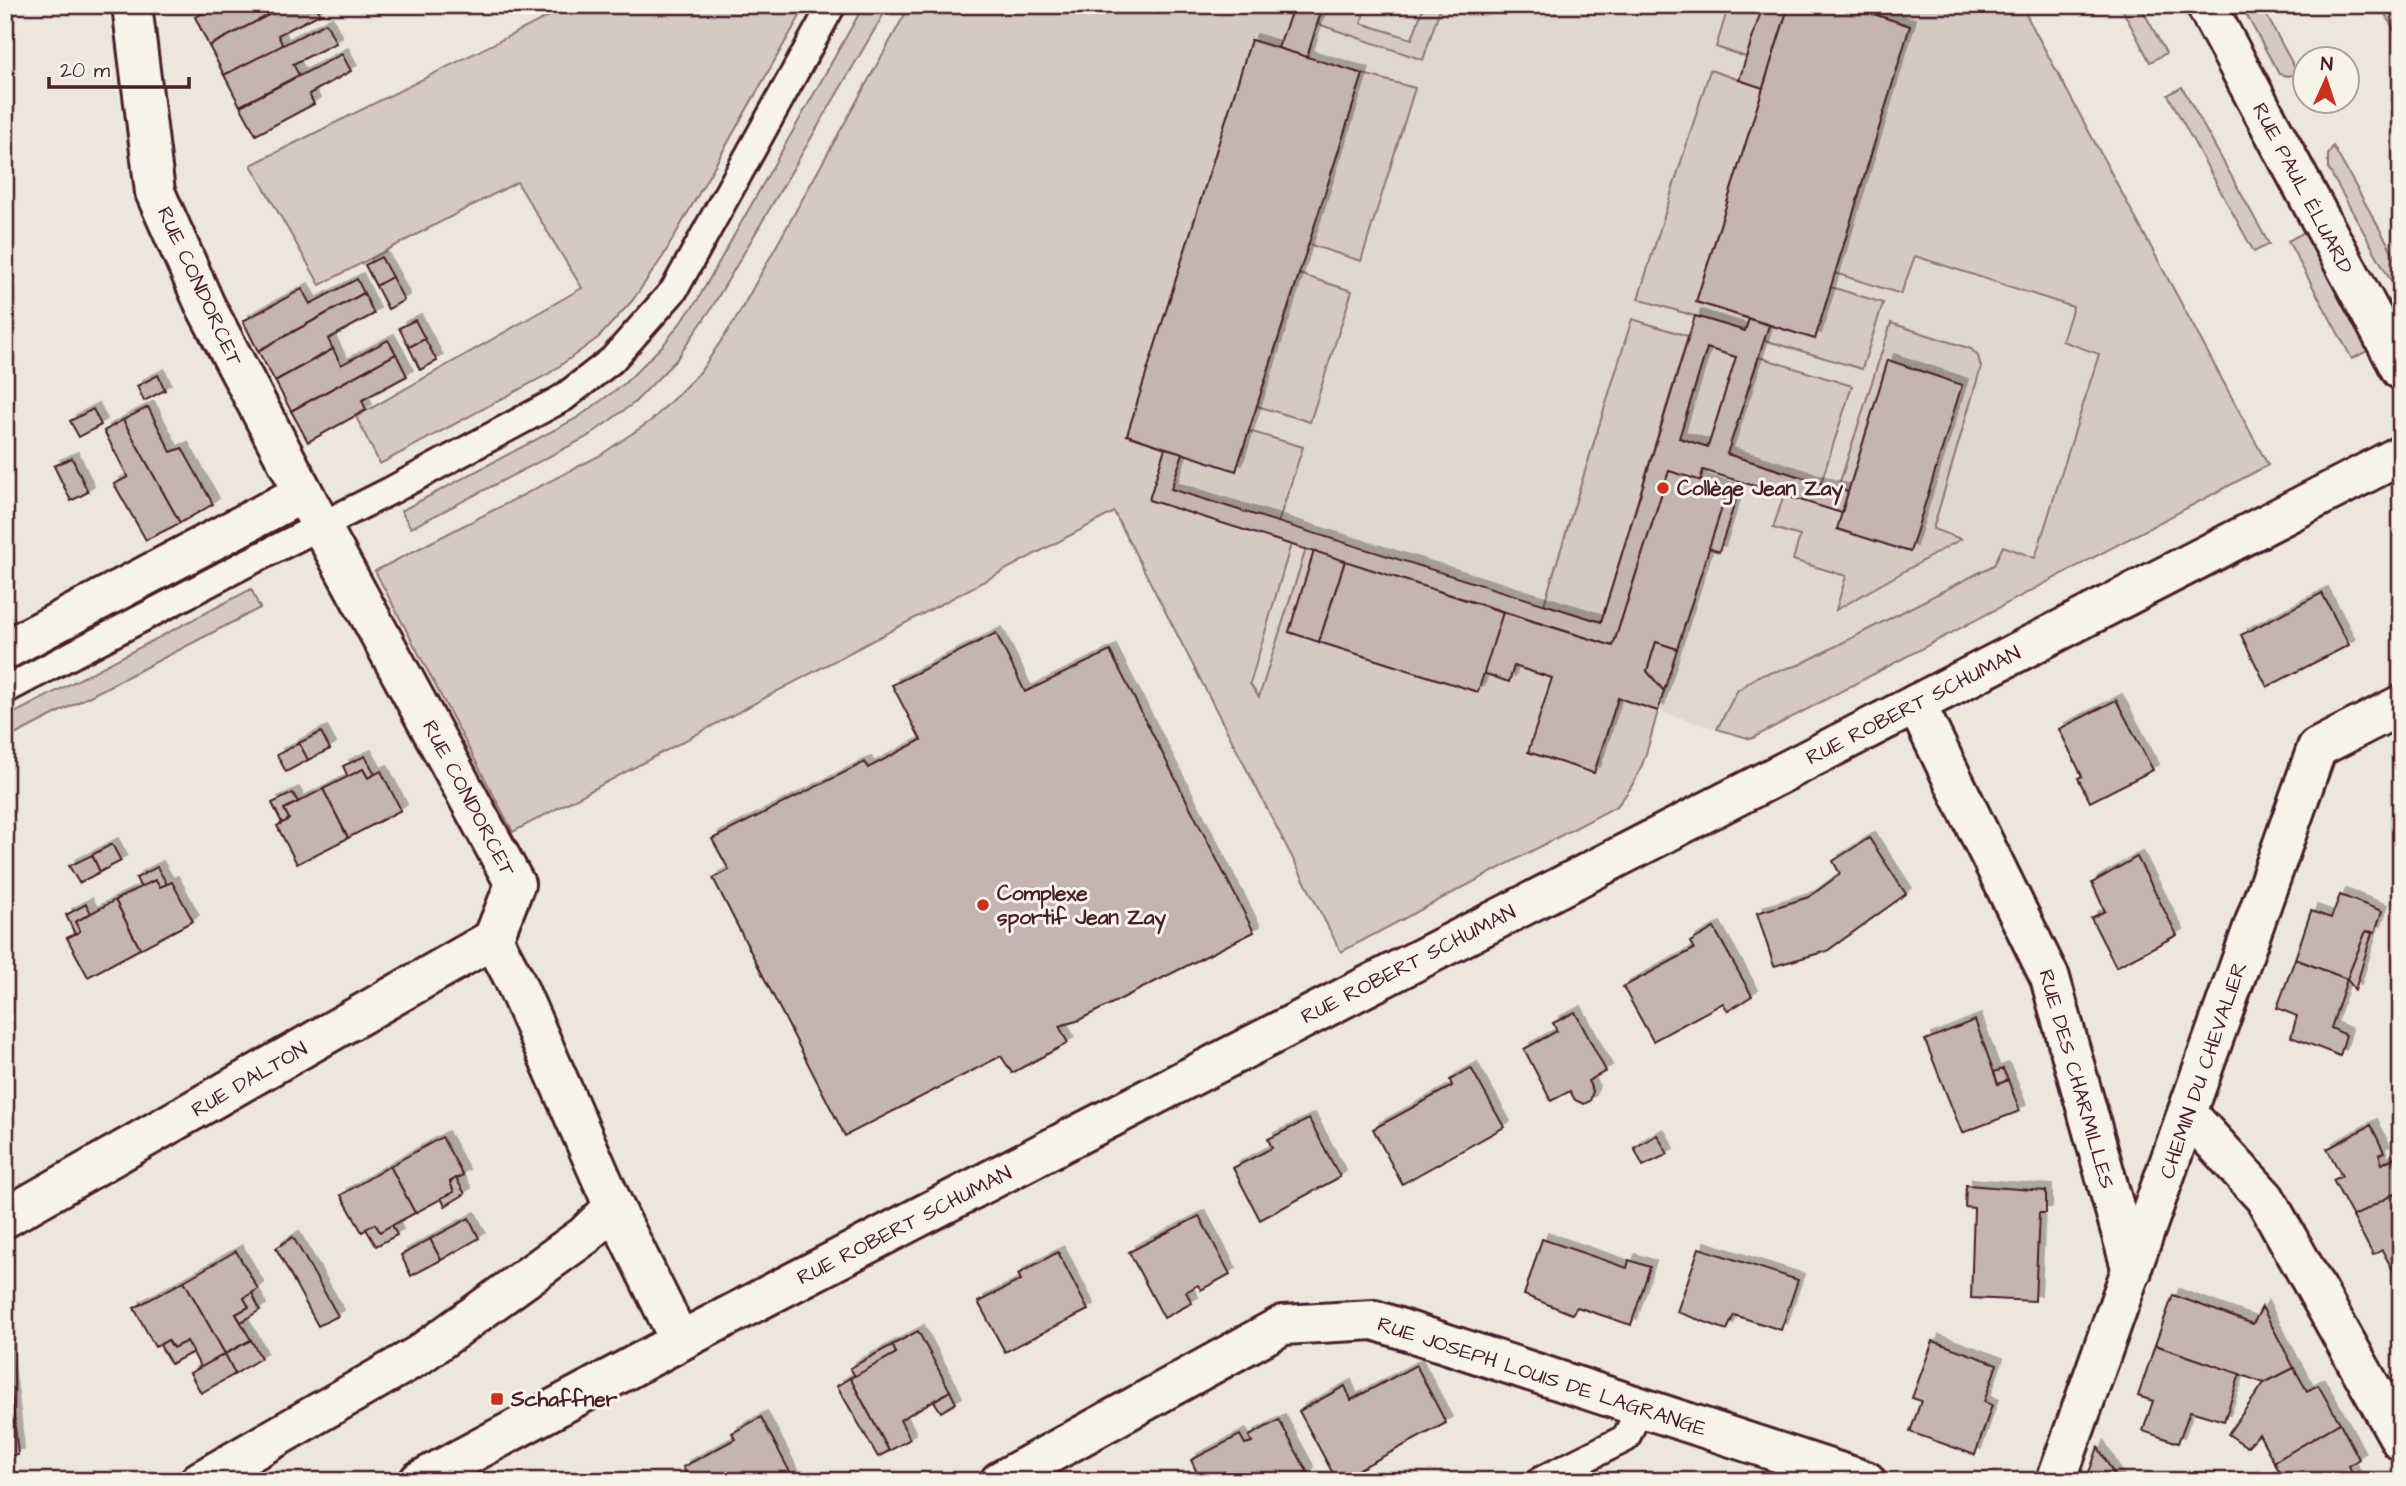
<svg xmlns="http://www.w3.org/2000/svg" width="2406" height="1486" viewBox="0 0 2406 1486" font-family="'Architects Daughter',sans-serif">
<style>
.built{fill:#e0d7d0}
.green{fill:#d5c9c2;stroke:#907476;stroke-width:2}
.building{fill:#c4b5b0;stroke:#4a1f2b;stroke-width:2;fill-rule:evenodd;filter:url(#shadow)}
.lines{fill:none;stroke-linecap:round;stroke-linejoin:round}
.service-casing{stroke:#4a1f2b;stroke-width:32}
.minor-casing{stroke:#4a1f2b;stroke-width:44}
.tertiary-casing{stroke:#4a1f2b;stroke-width:44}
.service{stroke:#f7f3e8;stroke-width:26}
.minor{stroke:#f7f3e8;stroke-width:38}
.tertiary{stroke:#f7f3e8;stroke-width:38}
.poi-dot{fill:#c8321e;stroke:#f7f3e8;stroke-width:2.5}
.labels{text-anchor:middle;stroke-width:6;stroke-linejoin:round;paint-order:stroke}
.street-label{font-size:21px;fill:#4a1f2b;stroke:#f7f3e8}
.poi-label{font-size:21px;font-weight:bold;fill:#4a1f2b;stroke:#f7f3e8;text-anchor:start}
</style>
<defs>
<filter id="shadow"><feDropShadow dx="6" dy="-6" stdDeviation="0" flood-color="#0004"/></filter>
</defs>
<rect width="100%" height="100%" fill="#ece6dd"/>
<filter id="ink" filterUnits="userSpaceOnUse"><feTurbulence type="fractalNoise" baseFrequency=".0143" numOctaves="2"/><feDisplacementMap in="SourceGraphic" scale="14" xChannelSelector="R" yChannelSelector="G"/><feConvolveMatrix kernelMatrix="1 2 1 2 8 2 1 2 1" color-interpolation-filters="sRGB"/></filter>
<g filter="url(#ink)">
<polygon class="built" points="1032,5 2021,5 2268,465 1751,739 1658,711 1641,770 1633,787 1617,806 1341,952 1114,512"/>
<g class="green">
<polygon points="571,5 802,5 804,9 662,258 632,301 599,337 550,373 380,464 356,417 582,288 517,182 320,285 251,165"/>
<polygon points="864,5 889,5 711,309 676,360 634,403 587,437 411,528 401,511 577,418 624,384 664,344 697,301"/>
<path d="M910 5H1265L1291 14 1278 48 1251 40 1127 435 1165 448 1149 500 1291 544 1250 684 1259 697 1306 549 1314 551 1289 632 1477 692 1483 673 1509 682 1514 666 1552 678 1529 752 1594 773 1618 698 1658 711C1647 749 1644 775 1617 806L1341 952 1114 512 513 832 375 571 599 456 652 420 700 372 737 317Z"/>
<polygon points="1323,5 1366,5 1361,23 1412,39 1424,5 1441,5 1423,60 1318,24"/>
<polygon points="1729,5 1763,5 1746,57 1716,47"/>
<polygon points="1846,5 2021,5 2268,465 1751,739 1717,729 1737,691 1758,676 1799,665 1994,565 2003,546 2035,558 2099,354 2062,341 2073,307 1915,256 1901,294 1835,273 1910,26"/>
<polygon points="2120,5 2140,5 2166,53 2150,62"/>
<polygon points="2241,5 2261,5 2298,74 2288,76 2279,74"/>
<polygon points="2380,5 2401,5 2401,43"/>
<polygon points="1710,70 1763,88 1696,301 1749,319 1745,331 1638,299"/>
<polygon points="1363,74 1415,88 1361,261 1308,244"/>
<polygon points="2182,87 2269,244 2254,252 2168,95"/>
<polygon points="2333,146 2401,267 2401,299 2328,168 2328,155"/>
<polygon points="2308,230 2369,350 2352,359 2288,241"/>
<polygon points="1299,274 1352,291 1310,422 1257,406"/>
<polygon points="1831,287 1883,303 1862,369 1764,340 1769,325 1815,339"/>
<polygon points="1632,319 1688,336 1601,622 1544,604"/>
<polygon points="1891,323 1971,349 1978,356 1981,367 1933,529 1961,539 1836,610 1846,576 1793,560 1800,536 1773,528 1784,495 1842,513 1961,385 1888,360 1848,492 1838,488"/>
<polygon points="1707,348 1736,357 1708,447 1679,438"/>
<polygon points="1759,357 1852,386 1821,483 1727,454"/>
<polygon points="1249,431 1303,447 1278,523 1171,489 1183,453 1236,470"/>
<polygon points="251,589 260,608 5,740 5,718"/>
</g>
<g class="building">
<polygon points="218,5 264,5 262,7 267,16 209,46 195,17"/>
<polygon points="288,5 316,5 320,14 278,35 283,46 224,75 209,46"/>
<polygon points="1265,5 1294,5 1291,14"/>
<polygon points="1294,5 1323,5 1307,57 1278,48"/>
<polygon points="1763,5 1789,5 1763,88 1739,80"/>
<polygon points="1789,5 1846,5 1910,26 1815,339 1696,302"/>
<polygon points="326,23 336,43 293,64 299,75 240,106 224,75"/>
<polygon points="1251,40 1363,74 1236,471 1127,435"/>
<polygon points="342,54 351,71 309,94 314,104 256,135 240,106"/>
<polygon points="381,257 392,277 376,286 365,265"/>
<polygon points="392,277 404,300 388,309 376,286"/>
<polygon points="357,279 364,293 258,351 243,321 302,289 310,304"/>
<polygon points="364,293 374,314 328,339 333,349 275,381 258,351"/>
<path d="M1695 316 1745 331 1749 319 1769 325 1727 454 1848 492 1842 513 1703 470 1700 481 1669 471 1613 646 1149 500 1165 448 1183 453 1171 489 1601 622ZM1707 348 1736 357 1708 447 1679 438Z"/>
<polygon points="415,320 425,339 409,347 399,328"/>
<polygon points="425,339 437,361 420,370 409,347"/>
<polygon points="388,340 396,354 291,411 275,381 333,349 341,365"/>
<polygon points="396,354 407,376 362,400 366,410 308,442 291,411"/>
<polygon points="1888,360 1962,385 1910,552 1837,529"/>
<polygon points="158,375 165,390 144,401 137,386"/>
<polygon points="148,407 171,452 182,448 213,504 180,523 123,420"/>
<polygon points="93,409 101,425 79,437 70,421"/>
<polygon points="123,420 180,523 146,540 114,484 128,477 104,431"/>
<polygon points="72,458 88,492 71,501 54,466"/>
<polygon points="1669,471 1728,489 1677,649 1656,642 1647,671 1664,691 1658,711 1618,698 1594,773 1528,752 1552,678 1514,666 1509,682 1483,673 1503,612 1613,646"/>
<polygon points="1728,489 1738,493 1719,552 1709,548"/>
<polygon points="1314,551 1345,561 1319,642 1289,632"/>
<polygon points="1345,561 1503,612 1478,692 1319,642"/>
<polygon points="2322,593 2349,645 2267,687 2241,635"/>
<polygon points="996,633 1025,692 1110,651 1254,932 1077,1021 1059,1026 1068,1043 1012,1073 1001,1056 845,1136 713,878 729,870 712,839 865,762 868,768 921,740 892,685"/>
<polygon points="1656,642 1677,649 1664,691 1647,671"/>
<polygon points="2116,700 2153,770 2090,802 2078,778 2082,776 2059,729"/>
<polygon points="321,732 330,749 308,760 299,743"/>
<polygon points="299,743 308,760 286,772 277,755"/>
<polygon points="365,756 375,774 368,778 363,769 348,777 343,766"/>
<polygon points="363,769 368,778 381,771 401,810 348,838 323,789"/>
<polygon points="323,789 348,838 297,864 277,826 289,819 284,809"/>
<polygon points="293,793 298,802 284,809 289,819 282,823 272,803"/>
<polygon points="1869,838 1906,894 1827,951 1774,966 1757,913 1809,897 1840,874 1833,861"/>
<polygon points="112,844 121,861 100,872 92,855"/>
<polygon points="92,855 100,872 79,883 69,866"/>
<polygon points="2137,857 2177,935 2116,967 2091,918 2105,911 2092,883"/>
<polygon points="157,867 167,884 160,887 155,880 141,888 136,878"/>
<polygon points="155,880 160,887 172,882 193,921 140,949 115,900"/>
<polygon points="2340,895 2382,911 2375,932 2366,931 2347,979 2295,959 2311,911 2331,918"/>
<polygon points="115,900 140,949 88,977 67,938 80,931 75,922"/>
<polygon points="86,904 91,913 75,922 80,931 75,934 66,915"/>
<polygon points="1714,928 1752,996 1728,1011 1723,1003 1653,1041 1623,987 1694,949 1690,942"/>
<polygon points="2366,931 2372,933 2355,990 2347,979"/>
<polygon points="2295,959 2347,979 2331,1028 2346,1035 2340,1056 2291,1037 2297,1016 2277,1008"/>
<polygon points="1575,1012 1606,1071 1588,1081 1593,1091 1590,1101 1584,1104 1575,1100 1570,1091 1551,1101 1524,1049 1557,1031 1553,1023"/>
<polygon points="1975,1020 1998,1084 2008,1080 2020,1111 1962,1133 1925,1040"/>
<polygon points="1471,1068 1504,1127 1402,1184 1373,1129 1452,1086 1450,1080"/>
<polygon points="2003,1069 2008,1080 1998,1084 1994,1072"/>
<polygon points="1309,1119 1340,1177 1260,1220 1233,1168 1272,1148 1268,1139"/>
<polygon points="2371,1125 2384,1152 2379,1154 2382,1164 2401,1154 2401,1190 2353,1217 2333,1180 2342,1176 2327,1149"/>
<polygon points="1657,1135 1668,1154 1643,1166 1634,1148"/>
<polygon points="442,1137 463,1175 450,1182 454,1192 415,1213 390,1166"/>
<polygon points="390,1166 415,1213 380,1232 375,1224 362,1232 341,1195"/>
<polygon points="456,1178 465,1194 445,1206 441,1198 454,1192 450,1182"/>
<polygon points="1966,1185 2046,1191 2046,1213 2039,1213 2035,1301 1971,1298 1974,1208 1965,1207"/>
<polygon points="2401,1190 2401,1274 2396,1276 2382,1250 2373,1255 2353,1217"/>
<polygon points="1199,1216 1230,1274 1201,1290 1198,1285 1186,1292 1192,1303 1164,1318 1129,1252"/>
<polygon points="469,1218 479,1238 441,1260 430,1239"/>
<polygon points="375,1224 380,1232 392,1225 397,1235 376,1246 366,1229"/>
<polygon points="293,1237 338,1316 318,1326 276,1248"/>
<polygon points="430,1239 441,1260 411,1276 401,1255"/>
<polygon points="1542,1239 1627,1268 1629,1260 1650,1267 1631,1325 1577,1307 1572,1314 1524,1295"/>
<polygon points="1699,1248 1798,1280 1781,1330 1734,1315 1727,1330 1677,1312"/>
<polygon points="236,1251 258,1289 244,1298 249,1307 236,1314 251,1340 225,1354 184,1281"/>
<polygon points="1058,1252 1088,1310 1005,1352 978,1302 1021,1280 1018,1274"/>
<polygon points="184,1281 225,1354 201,1368 187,1341 173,1348 168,1340 155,1347 134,1308"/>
<polygon points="252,1293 260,1310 241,1322 236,1314 249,1307 244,1298"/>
<polygon points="2173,1295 2253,1324 2262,1307 2294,1368 2264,1383 2155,1345"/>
<polygon points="918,1331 950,1391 900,1420 910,1439 889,1451 850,1378 896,1353 892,1345"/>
<polygon points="168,1340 173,1348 187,1341 193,1352 171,1364 160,1345"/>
<polygon points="251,1340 261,1358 235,1374 225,1354"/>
<polygon points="1933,1341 1997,1364 1984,1402 1992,1405 1975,1455 1910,1432 1921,1401 1912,1398"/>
<polygon points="5,1344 9,1379 5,1379"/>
<polygon points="892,1345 896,1353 855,1376 850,1368"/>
<polygon points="2155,1345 2240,1374 2224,1421 2190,1411 2178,1443 2143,1431 2153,1401 2138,1396"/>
<polygon points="225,1354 235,1374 201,1393 190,1373"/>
<polygon points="1416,1365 1446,1423 1337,1481 1299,1411 1345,1386 1351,1400"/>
<polygon points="2294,1368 2307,1391 2318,1385 2340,1423 2274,1462 2259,1434 2247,1447 2228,1434 2264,1383"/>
<polygon points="850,1378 889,1451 878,1457 837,1386"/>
<polygon points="5,1379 9,1379 14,1416 5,1417"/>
<polygon points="950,1391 956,1403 941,1412 934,1401"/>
<polygon points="14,1416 18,1455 5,1456 5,1417"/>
<polygon points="761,1417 791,1474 779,1481 690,1481 683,1467 735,1439 732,1433"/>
<polygon points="1279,1420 1308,1473 1294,1481 1201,1481 1191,1460 1240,1435 1245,1444 1252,1442 1249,1436"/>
<polygon points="2340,1423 2359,1459 2349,1466 2356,1481 2285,1481 2274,1462"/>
<polygon points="2098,1447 2118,1481 2086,1481"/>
<polygon points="791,1474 795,1481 779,1481"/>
</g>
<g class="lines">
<g class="service-casing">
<g id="service">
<polyline points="5,690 243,565 392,490 563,398 612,360 674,290 832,5"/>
<polyline points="1540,1481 1626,1438 1640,1407"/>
</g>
</g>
<g class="minor-casing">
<g id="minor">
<polyline points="132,5 155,192 205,305 321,526 515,884 493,939 513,977 614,1207 680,1341"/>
<polyline points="2206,5 2401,370"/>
<polyline points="5,650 303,493"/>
<polyline points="1916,704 2050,978 2132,1271"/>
<polyline points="2188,1114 2265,1198 2401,1441"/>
<polyline points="5,1218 493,939"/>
<polyline points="200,1481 419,1355 584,1236 614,1207"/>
<polyline points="1000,1481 1283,1325 1374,1320 1866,1481"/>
<polyline points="2056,1481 2317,748 2401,705"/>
</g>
</g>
<g class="tertiary-casing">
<polyline id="tertiary" points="419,1481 680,1341 1085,1131 2401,455"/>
</g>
<use href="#service" class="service"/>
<use href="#minor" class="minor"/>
<use href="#tertiary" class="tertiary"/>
</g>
</g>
<g class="poi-dot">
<circle cx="1663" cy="488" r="7"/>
<circle cx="983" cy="905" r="7"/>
<rect x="490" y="1392" width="14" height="14" rx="3.5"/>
</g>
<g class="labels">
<g class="street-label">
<text transform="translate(2303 188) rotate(62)" y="7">RUE PAUL ÉLUARD</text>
<text transform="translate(200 286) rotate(65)" y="7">RUE CONDORCET</text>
<text transform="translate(1913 705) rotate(-27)" y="7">RUE ROBERT SCHUMAN</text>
<text transform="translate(469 798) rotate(62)" y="7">RUE CONDORCET</text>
<text transform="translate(1408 964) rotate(-27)" y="7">RUE ROBERT SCHUMAN</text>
<text transform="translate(2203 1070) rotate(-71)" y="7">CHEMIN DU CHEVALIER</text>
<text transform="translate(249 1079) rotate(-30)" y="7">RUE DALTON</text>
<text transform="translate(2077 1079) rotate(74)" y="7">RUE DES CHARMILLES</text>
<text transform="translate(904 1225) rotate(-27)" y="7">RUE ROBERT SCHUMAN</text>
<text transform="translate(1542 1376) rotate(18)" y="7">RUE JOSEPH LOUIS DE LAGRANGE</text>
</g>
<g class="poi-label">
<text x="1677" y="495">Collège Jean Zay</text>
<text x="997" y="900">Complexe<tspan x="997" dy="24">sportif Jean Zay</tspan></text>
<text x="511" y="1406">Schaffner</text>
</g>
</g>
<rect width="2406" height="1486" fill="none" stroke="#f7f3e8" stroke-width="28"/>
<rect x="14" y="14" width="2378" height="1458" fill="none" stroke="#4a1f2b" stroke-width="2.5" filter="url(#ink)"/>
<g transform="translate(2326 80) rotate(3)"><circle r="33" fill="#f7f3e8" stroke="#b29e9c" stroke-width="2"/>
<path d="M0-5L12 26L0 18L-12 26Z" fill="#c8321e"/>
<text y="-10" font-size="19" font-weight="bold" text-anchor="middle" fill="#4a1f2b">N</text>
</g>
<path d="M49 77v10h140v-10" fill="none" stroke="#4a1f2b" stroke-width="3.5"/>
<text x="60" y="77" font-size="21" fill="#4a1f2b" stroke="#f7f3e8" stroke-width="5" paint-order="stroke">20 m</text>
</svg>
